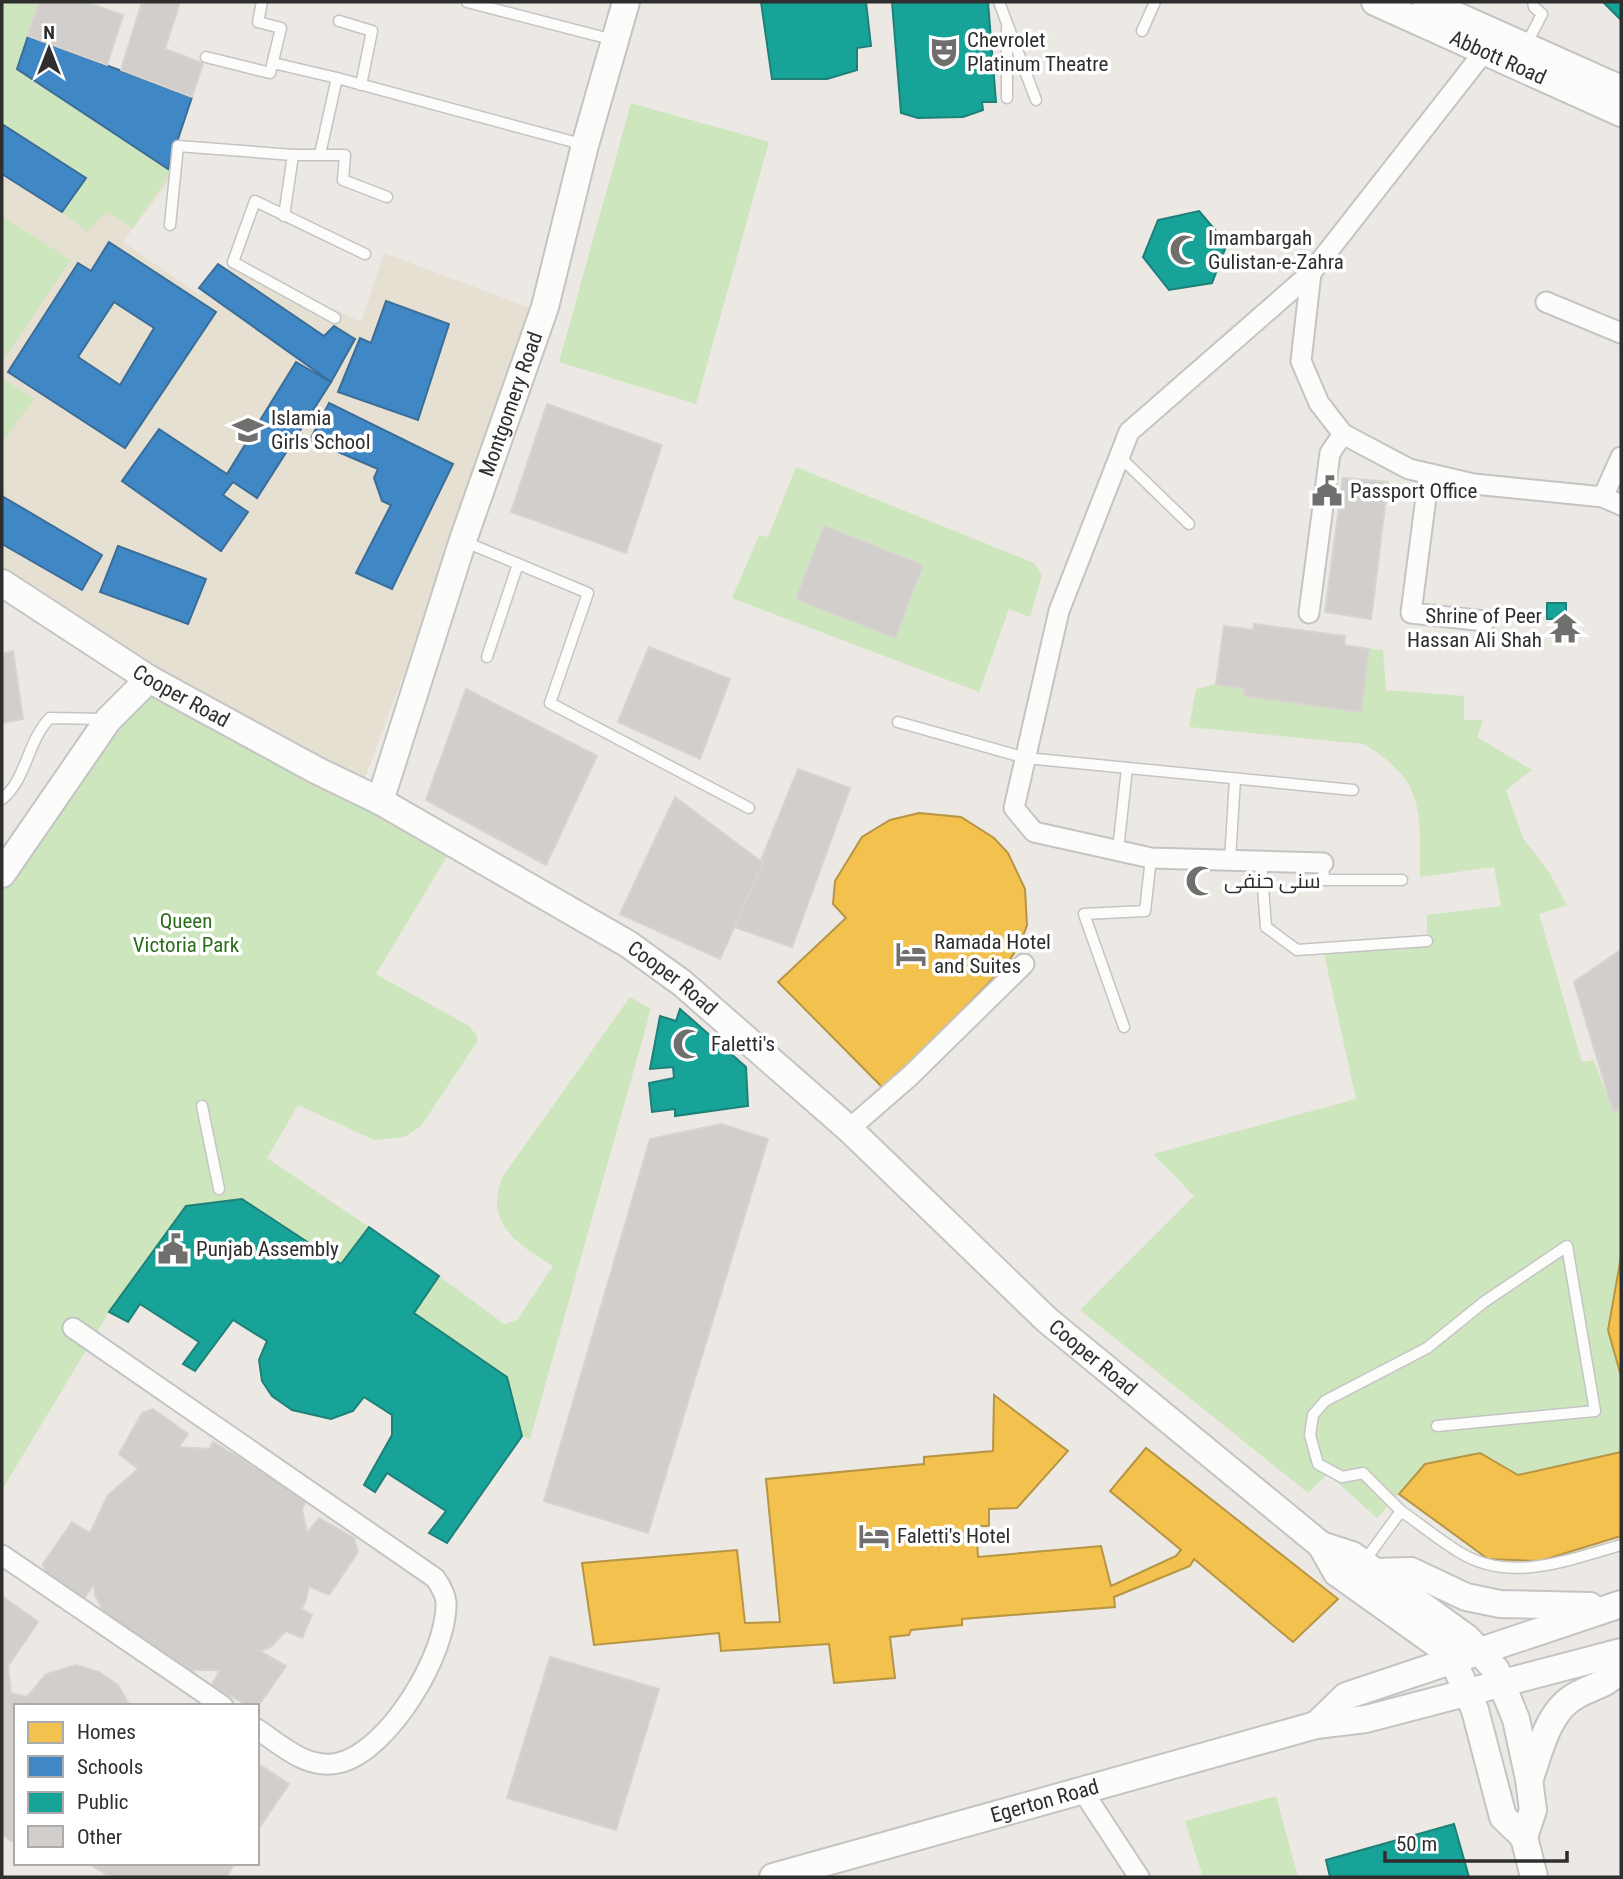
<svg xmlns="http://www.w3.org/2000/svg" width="1623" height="1879" viewBox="0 0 1623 1879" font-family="'Roboto Condensed',Cairo,sans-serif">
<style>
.education{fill:#e6e0d3}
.green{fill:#cee6be}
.homes{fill:#f2c14e;stroke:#b79544;stroke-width:2}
.schools{fill:#3f88c5;stroke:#3a6d98;stroke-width:2;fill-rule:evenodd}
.public{fill:#17a398;stroke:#1e8078;stroke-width:2}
.building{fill:#d1cecb;stroke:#d7d4d0;stroke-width:2}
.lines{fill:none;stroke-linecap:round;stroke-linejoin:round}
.lane-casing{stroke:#c5c4c5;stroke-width:13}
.street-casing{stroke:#c5c4c5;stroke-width:23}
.secondary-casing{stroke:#c5c4c5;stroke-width:30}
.lane{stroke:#fcfcfb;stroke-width:10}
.street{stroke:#fcfcfb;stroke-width:19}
.secondary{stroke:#fcfcfb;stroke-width:26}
.labels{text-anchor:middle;stroke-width:7;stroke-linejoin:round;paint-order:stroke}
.poi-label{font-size:21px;fill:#2e2e2e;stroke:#fff;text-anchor:start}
.street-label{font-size:21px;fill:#2e2e2e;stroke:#fff}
.park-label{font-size:21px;fill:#2c6e1b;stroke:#fff}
</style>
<rect width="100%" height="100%" fill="#ece8e4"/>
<polygon class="education" points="2,58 175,173 123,242 200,295 233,262 361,322 384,253 539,311 362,786 2,580"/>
<g class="green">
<polygon points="2,2 39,2 18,69 172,171 133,228 106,212 87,232 62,212 86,178 2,124"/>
<polygon points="631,103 769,142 696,404 559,362"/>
<polygon points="2,216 71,260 2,362"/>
<polygon points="2,378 34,399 2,443"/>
<polygon points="796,467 1034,563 1042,575 1030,617 1009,609 979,692 732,598 759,535 768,537"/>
<path d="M1369 649 1383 650 1386 690 1464 696V720H1483L1477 737 1532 770 1506 790 1523 838 1549 872 1567 905 1539 914 1582 1062 1594 1060 1613 1111 1621 1109V1257L1608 1329 1621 1376V1452L1518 1475 1480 1453 1425 1464 1377 1518 1328 1474 1308 1493 1080 1310 1194 1196 1153 1154 1356 1099 1323 949 1427 941V915L1501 906 1494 867 1420 877C1420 812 1426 780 1363 744L1189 727 1196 689 1216 684 1245 689V696L1361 712Z"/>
<polygon points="141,678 457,840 376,974 469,1026 477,1036 477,1042 421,1126 405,1137 374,1140 298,1105 267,1158 369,1227 341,1264 242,1199 186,1206 109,1312 2,1490 2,875"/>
<path d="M630 997 651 1009 530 1439 522 1436 507 1377 414 1313 439 1276 504 1324 517 1320 553 1266C517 1243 483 1224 503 1176Z"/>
<polygon points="1276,1796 1298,1877 1203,1877 1185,1821"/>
</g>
<g class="homes">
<polygon points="919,813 961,817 994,838 1008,853 1025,889 1027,925 1020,944 1007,964 885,1090 778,982 846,918 833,904 835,881 862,837 890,820"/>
<polygon points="1621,1257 1621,1376 1608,1330"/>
<polygon points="994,1395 1068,1451 1017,1508 989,1509 989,1526 976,1526 978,1557 1101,1546 1111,1586 1176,1556 1181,1550 1110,1491 1146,1448 1338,1599 1293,1642 1194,1559 1190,1566 1114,1597 1115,1607 962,1619 962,1625 911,1630 909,1635 890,1637 895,1678 834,1683 829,1644 721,1651 719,1633 594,1645 582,1563 737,1550 745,1623 780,1622 766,1479 924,1464 924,1457 993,1451"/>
<polygon points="1621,1452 1621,1536 1540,1561 1488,1559 1399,1494 1425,1464 1480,1453 1518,1475"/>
</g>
<g class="schools">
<polygon points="28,36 192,97 168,169 17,69"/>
<polygon points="2,124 86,178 62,212 2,174"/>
<path d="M109 242 216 312 125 448 8 372 78 263 91 271ZM114 302 154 328 120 385 78 357Z"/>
<polygon points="218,264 324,336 334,326 355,339 331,382 199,288"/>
<polygon points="386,301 449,324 418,420 338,392 360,338 371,343"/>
<polygon points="296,362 331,382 257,498 233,482 223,495 248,512 221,551 122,481 159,429 227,474"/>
<polygon points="329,403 453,464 392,589 356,573 391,505 382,501 374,478 378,469 310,440"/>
<polygon points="2,496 102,555 82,590 2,544"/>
<polygon points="118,546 206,579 188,624 100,592"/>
</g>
<g class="public">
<polygon points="761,2 866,2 871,46 857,48 857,70 827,79 772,79"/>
<polygon points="892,2 988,2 996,102 982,102 983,110 963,117 918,118 901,113"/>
<polygon points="1603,2 1621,2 1621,20"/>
<polygon points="1199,211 1227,244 1212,283 1169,290 1143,257 1158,220"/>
<rect x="1547" y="603" width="19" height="16"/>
<polygon points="680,1009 746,1067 748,1106 675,1116 675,1109 652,1112 649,1083 674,1078 673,1067 650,1069 660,1016 676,1021"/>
<polygon points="242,1199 341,1264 369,1227 439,1276 414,1313 507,1377 522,1436 447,1543 429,1533 446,1511 387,1473 375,1492 364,1485 392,1435 392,1415 364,1397 353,1411 331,1419 292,1410 272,1396 262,1381 259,1360 267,1341 233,1320 195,1371 183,1364 199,1342 140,1304 128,1322 109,1312 186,1206"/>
<polygon points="1454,1824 1469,1877 1330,1877 1326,1860"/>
</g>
<g class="building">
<polygon points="39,2 86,2 123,15 107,65 28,36"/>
<polygon points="142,2 180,2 165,49 203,63 192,97 121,70"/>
<polygon points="547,404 662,445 626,553 511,512"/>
<polygon points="1343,478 1388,482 1371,619 1325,612"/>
<polygon points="824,526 923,565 895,638 796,599"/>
<polygon points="1254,624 1345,636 1344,645 1369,649 1361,712 1244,696 1245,689 1216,684 1224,626 1253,630"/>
<polygon points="649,647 730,679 700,759 618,722"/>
<polygon points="13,651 23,719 2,723 2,654"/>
<polygon points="466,689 597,756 546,865 426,800"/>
<polygon points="798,769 850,788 792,947 734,927"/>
<polygon points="675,797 763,863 720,959 620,914"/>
<polygon points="1621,950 1621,1109 1613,1111 1574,982"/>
<polygon points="721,1124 768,1139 648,1533 544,1501 650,1139"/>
<polygon points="153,1409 188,1434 179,1447 209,1449 213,1442 307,1499 302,1509 307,1533 319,1518 354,1538 358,1552 329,1595 309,1586 305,1603 301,1609 312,1615 302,1638 286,1631 271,1647 260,1651 286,1666 261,1702 247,1705 212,1685 220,1670 194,1670 189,1680 99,1621 104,1612 95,1595 94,1584 82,1601 47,1577 43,1564 72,1522 90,1533 108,1495 138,1469 119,1454 142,1413"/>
<polygon points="2,1596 38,1622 8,1666 11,1693 27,1697 46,1674 76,1665 99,1672 118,1685 129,1704 16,1706 16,1844 2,1835"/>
<polygon points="550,1657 659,1689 616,1830 507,1798"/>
<polygon points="257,1763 289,1784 257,1831"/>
<polygon points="88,1863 235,1863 226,1877 110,1877"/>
</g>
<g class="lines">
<g class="lane-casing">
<g id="lane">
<polyline points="467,2 614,40"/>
<polyline points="999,2 1036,100"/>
<polyline points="339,21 372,31 361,85"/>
<polyline points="1007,28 1007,98"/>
<polyline points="1142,31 1155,2"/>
<polyline points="1526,45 1542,14 1534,7 1533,2"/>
<polyline points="206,57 270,73 281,28 258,22 262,2"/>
<polyline points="273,63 337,78"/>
<polyline points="320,154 337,78 585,145"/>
<polyline points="284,216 293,155"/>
<polyline points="170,225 178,146 293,155 345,155 343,180 387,197"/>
<polyline points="335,318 233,262 255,201 365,254"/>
<polyline points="1119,456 1189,524"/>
<polyline points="463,541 588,593 550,703 749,808"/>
<polyline points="487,657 518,564"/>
<polyline points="898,722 1026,758 1353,790"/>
<path d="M2 799C27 779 27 741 50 718L104 719"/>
<polyline points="1118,850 1127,768"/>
<polyline points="1230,860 1235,779"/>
<polyline points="1261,861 1266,927 1297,950 1427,941"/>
<polyline points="1323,863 1324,880 1402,880"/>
<polyline points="1124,1027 1084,914 1145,911 1151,858"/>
<polyline points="202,1106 219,1189"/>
<path d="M1401 1511C1420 1524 1439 1540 1459 1552 1510 1584 1568 1560 1621 1545"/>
<polyline points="1363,1563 1401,1511 1363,1473 1342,1477 1318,1464 1310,1435 1313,1415 1325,1401 1427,1348 1484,1302 1567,1246 1595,1411 1437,1426"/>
</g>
</g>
<g class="street-casing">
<g id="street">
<polyline points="1311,273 1301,361 1319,403 1343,434 1409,469 1474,484 1603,497 1621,505"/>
<polyline points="1546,302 1621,333"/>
<polyline points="1429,474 1411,613 1485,621"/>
<polyline points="1603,497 1621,457"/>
<polyline points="1309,613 1330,453 1343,434"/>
<polyline points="1323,863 1151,858 1034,832 1014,808 1059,611 1129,432 1311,273 1491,43"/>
<polyline points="849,1129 910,1076 1024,964"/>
<path d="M73 1328 435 1578C440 1585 445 1593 446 1602 448 1652 389 1752 338 1763 307 1770 281 1745 257 1729"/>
<polyline points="2,1555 223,1706"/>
<polyline points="1082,1790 1139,1877"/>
</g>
</g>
<g class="secondary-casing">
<g id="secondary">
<path id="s1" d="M1375 2 1621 113"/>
<polyline points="1426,2 1621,89"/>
<path id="s2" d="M2 583 149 679 316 770 380 801 628 944 682 983 849 1129 1047 1320 1321 1545 1352 1555 1363 1563 1467 1638 1496 1670 1516 1719 1529 1779 1533 1810 1524 1837 1534 1877"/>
<path id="s3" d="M380 801 463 540 545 307 585 145 626 2"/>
<polyline points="2,874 108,720 149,679"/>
<polyline points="1321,1545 1337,1573 1438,1645 1453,1660 1475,1710 1503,1817 1524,1837"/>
<polyline points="1375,1572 1411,1571 1466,1597 1500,1604 1590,1606"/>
<polyline points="1316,1725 1346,1696 1621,1604"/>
<path d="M1530 1778C1540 1750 1548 1710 1577 1695 1598 1683 1604 1688 1621 1667"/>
<path id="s4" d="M773 1877 1316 1725 1366 1719 1621 1652"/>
</g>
</g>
<use href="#lane" class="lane"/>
<use href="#street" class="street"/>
<use href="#secondary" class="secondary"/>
</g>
<defs>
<g id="theatre-bare" transform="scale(2.415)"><path d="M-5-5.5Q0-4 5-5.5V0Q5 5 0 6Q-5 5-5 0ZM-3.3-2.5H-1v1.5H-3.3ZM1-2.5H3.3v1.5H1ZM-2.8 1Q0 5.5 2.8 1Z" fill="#706f6e" stroke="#fff" stroke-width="2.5" paint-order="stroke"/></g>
<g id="mosque-bare" transform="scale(2.415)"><path d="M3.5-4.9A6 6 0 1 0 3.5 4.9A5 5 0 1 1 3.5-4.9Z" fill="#706f6e" stroke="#fff" stroke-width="2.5" paint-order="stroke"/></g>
<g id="school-bare" transform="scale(2.415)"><path d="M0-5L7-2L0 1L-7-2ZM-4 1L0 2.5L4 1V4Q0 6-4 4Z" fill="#706f6e" stroke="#fff" stroke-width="2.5" paint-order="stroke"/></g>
<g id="civic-bare" transform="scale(2.415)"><path d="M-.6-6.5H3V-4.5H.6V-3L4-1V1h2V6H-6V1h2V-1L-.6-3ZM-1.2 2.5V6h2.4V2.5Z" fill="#706f6e" stroke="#fff" stroke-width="2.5" paint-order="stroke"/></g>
<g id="temple-bare" transform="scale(2.415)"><path d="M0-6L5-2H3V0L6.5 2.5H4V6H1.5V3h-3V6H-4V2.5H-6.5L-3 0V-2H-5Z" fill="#706f6e" stroke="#fff" stroke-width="2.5" paint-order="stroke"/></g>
<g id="hotel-bare" transform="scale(2.415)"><path d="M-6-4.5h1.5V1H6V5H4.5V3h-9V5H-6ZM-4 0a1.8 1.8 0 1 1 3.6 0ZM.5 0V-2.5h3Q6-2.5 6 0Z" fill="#706f6e" stroke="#fff" stroke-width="2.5" paint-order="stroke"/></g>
</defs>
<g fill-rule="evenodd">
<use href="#theatre-bare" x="944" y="52"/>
<use href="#mosque-bare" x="1185" y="250"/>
<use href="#school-bare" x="248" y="430"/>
<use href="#civic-bare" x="1327" y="491"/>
<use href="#temple-bare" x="1565" y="628"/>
<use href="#mosque-bare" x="1201" y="881"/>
<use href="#hotel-bare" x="911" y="954"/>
<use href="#mosque-bare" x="688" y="1044"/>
<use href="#civic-bare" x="173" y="1249"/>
<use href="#hotel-bare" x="874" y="1536"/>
</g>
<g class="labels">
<g class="poi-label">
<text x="967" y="47">Chevrolet<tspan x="967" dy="24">Platinum Theatre</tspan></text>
<text x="1208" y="245">Imambargah<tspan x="1208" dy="24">Gulistan-e-Zahra</tspan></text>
<text x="271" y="425">Islamia<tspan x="271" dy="24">Girls School</tspan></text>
<text x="1350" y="498">Passport Office</text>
<text x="1542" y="623" text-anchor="end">Shrine of Peer<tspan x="1542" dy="24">Hassan Ali Shah</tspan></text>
<text x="1224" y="888">سنی حنفی</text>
<text x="934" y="949">Ramada Hotel<tspan x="934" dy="24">and Suites</tspan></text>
<text x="711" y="1051">Faletti's</text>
<text x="196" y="1256">Punjab Assembly</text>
<text x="897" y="1543">Faletti's Hotel</text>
</g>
<g class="street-label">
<text dy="7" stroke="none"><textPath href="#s1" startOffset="135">Abbott Road</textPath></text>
<text dy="7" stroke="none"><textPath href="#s3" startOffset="418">Montgomery Road</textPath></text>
<text dy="7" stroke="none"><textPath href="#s2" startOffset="212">Cooper Road</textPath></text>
<text dy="7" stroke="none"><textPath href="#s2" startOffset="779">Cooper Road</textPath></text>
<text dy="7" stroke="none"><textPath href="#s2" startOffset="1346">Cooper Road</textPath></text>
<text dy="7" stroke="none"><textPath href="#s4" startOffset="282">Egerton Road</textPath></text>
</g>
<g class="park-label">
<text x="186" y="928">Queen<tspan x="186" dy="24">Victoria Park</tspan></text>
</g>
</g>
<rect width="1623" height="1879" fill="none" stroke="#2e2e2e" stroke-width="7"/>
<rect x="14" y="1704" width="245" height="161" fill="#ffffff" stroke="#ababab" stroke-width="2"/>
<rect x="28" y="1722" width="35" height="21" fill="#f2c14e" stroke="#ababab" stroke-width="2"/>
<text x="77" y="1739" font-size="21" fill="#2e2e2e">Homes</text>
<rect x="28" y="1756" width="35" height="21" fill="#3f88c5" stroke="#ababab" stroke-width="2"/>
<text x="77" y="1774" font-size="21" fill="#2e2e2e">Schools</text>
<rect x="28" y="1792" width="35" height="21" fill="#17a398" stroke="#ababab" stroke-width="2"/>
<text x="77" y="1809" font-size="21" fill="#2e2e2e">Public</text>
<rect x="28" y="1826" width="35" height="21" fill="#d1cecb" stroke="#ababab" stroke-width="2"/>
<text x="77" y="1844" font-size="21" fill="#2e2e2e">Other</text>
<g transform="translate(49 49)" stroke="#ffffff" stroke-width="5" paint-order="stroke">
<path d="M0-5L12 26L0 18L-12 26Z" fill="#2e2e2e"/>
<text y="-10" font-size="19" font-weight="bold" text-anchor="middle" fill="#2e2e2e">N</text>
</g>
<path d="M1385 1851v10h182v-10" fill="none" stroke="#2e2e2e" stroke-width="3.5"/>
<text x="1396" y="1851" font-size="21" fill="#2e2e2e" stroke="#ffffff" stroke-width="5" paint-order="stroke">50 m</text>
</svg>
